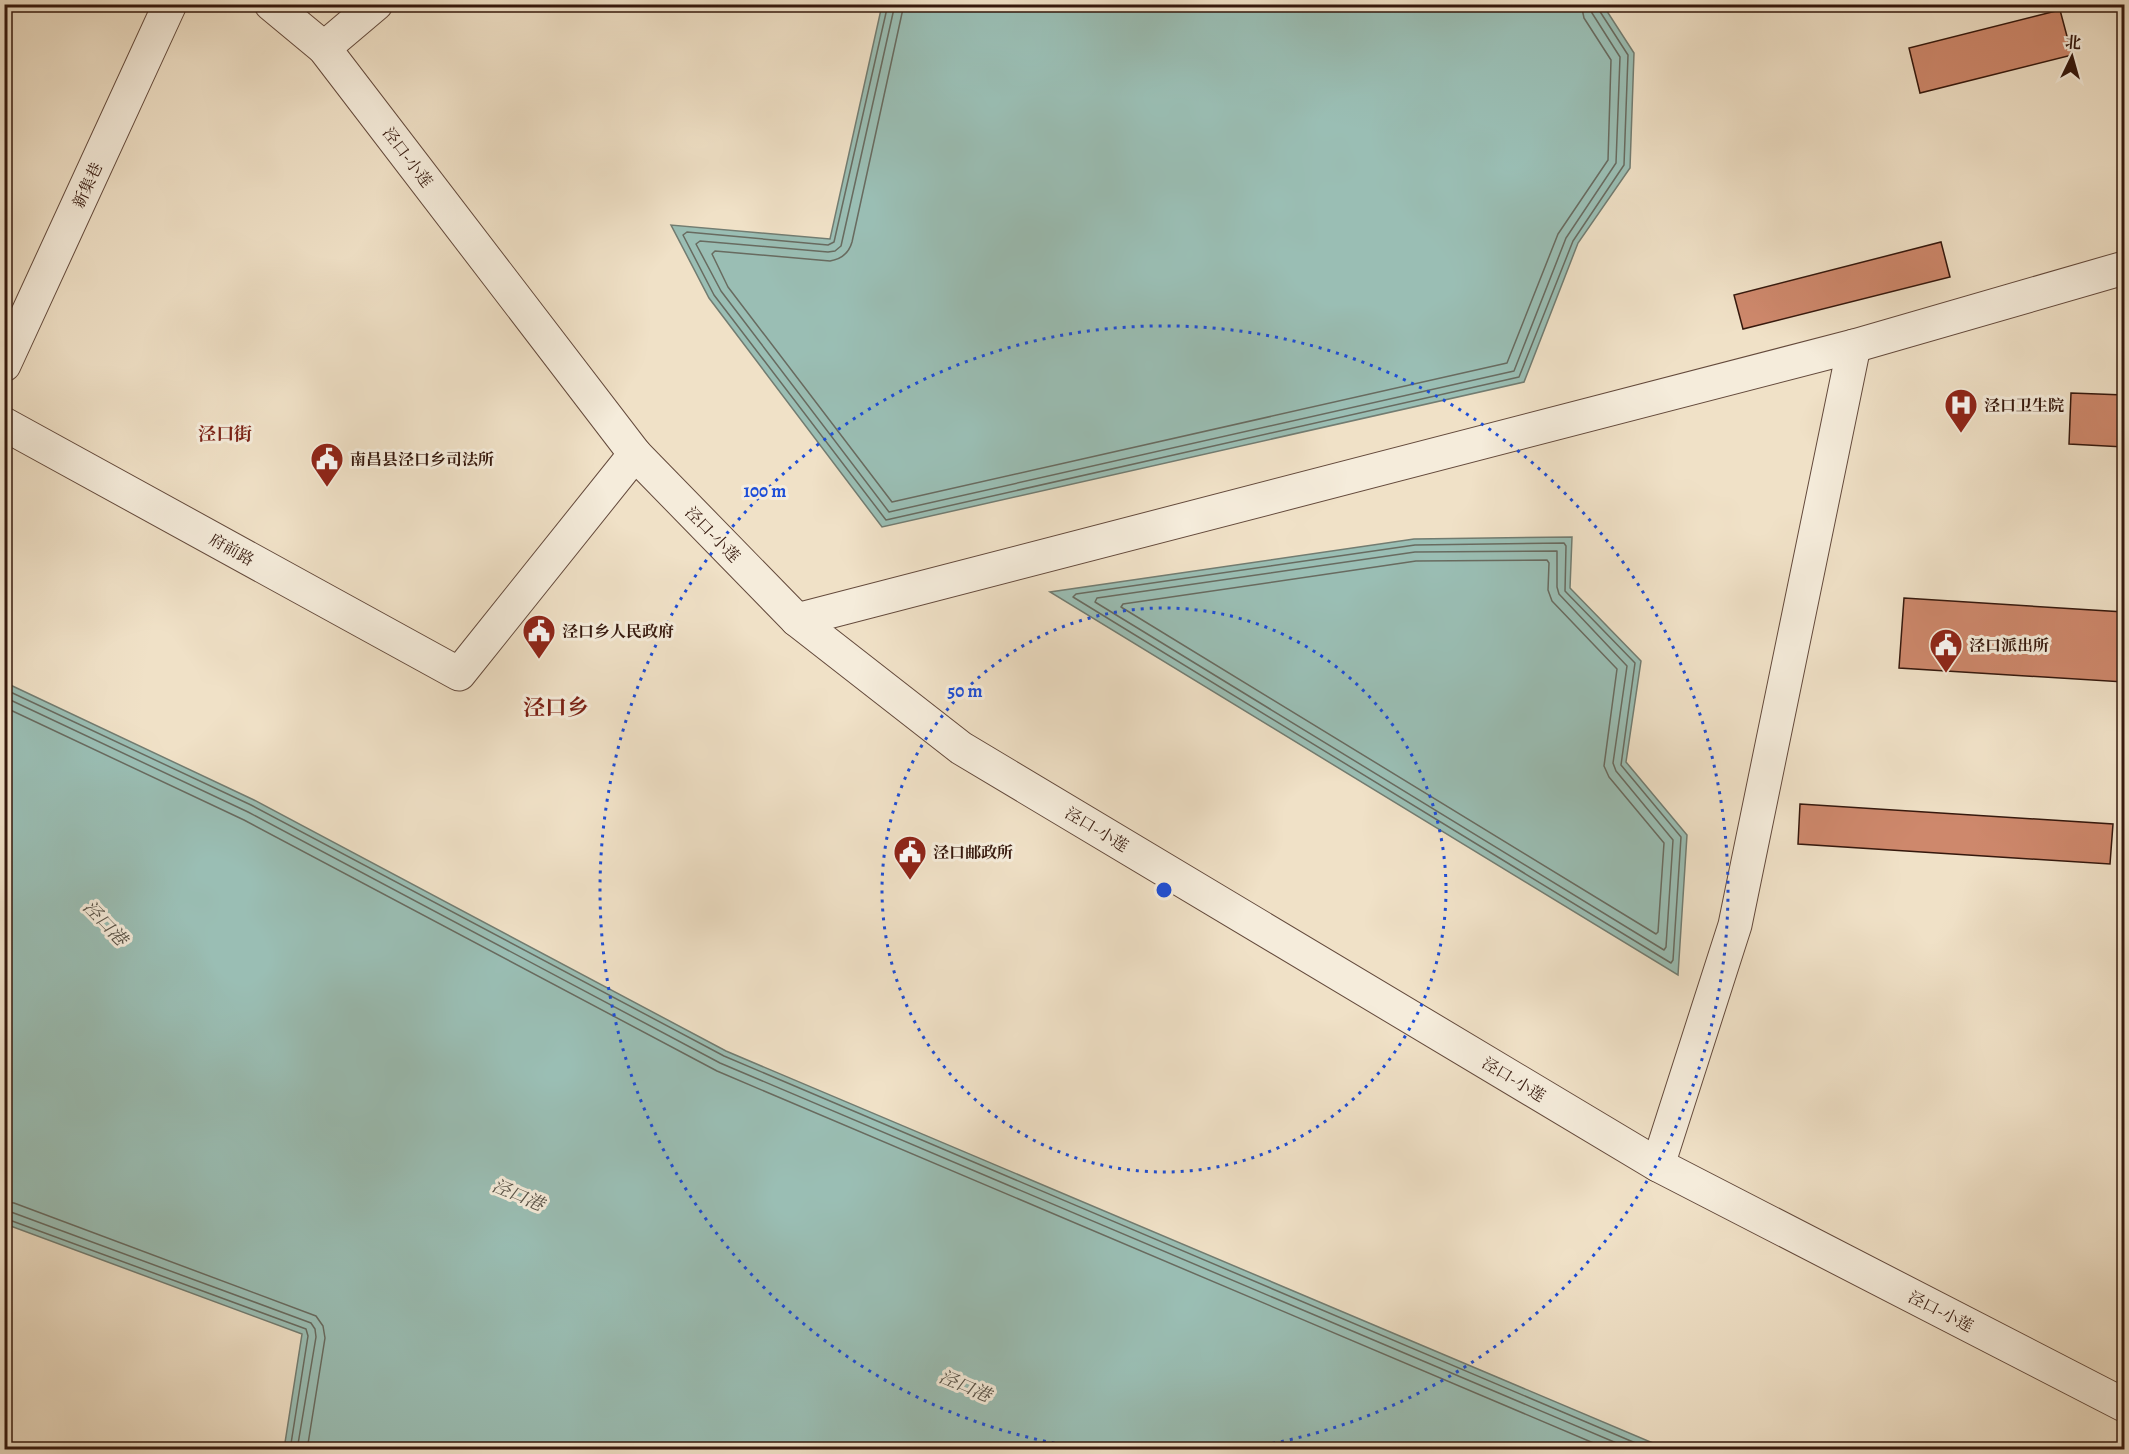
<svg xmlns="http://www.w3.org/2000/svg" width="2129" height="1454" viewBox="0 0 2129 1454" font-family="Alegreya,'Noto Serif SC',serif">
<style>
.water{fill:#9abeb4;stroke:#727c71;stroke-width:1.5}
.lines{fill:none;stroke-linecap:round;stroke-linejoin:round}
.shore{stroke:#686b60;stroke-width:1.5}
.building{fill:#ce886c;stroke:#35180d;stroke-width:1.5}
.minor-casing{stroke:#644a3c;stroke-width:35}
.tertiary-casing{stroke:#644a3c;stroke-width:35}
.minor{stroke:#f5ecdb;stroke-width:33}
.tertiary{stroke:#f5ecdb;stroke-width:33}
.ring{fill:none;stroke:#1d4ed8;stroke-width:3;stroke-dasharray:3 6}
.labels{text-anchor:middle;stroke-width:6;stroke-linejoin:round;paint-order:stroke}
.street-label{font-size:16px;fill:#35180d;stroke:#f5ecdb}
.poi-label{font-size:16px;font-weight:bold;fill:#35180d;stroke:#f5ecdb;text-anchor:start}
.neighbourhood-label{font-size:18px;font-weight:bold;fill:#7a1f14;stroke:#f5ecdb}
.water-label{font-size:18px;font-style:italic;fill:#585247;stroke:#f5ecdb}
.district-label{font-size:22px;font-weight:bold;fill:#7a1f14;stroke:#f5ecdb}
.centre{fill:#1d4ed8;stroke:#f5ecdb;stroke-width:3}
.ring-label{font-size:18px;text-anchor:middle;font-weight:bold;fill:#1d4ed8;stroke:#f5ecdb;stroke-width:6;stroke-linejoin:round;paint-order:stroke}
</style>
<rect width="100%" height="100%" fill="#f0e1c7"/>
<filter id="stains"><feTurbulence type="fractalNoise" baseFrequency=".00333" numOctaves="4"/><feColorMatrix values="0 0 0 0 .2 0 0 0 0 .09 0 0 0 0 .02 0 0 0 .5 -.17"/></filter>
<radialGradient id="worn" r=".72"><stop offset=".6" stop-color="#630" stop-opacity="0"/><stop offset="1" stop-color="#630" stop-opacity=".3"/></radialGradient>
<g class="water">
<polygon points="882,5 1603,5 1634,53 1630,168 1578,243 1524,382 882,527 709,298 671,225 830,239"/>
<polygon points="1572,537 1570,588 1641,661 1626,762 1687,835 1678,975 1050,592 1414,539"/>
<polygon points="4,682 254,800 726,1051 1667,1449 284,1449 302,1334 5,1224"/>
</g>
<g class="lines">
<g class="shore">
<polyline points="888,4 834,242 828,245 687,232 683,235 714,295 886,520 1519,377 1573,241 1624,165 1628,55 1599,10 1598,4"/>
<polyline points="895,4 841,246 835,251 828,252 700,241 696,244 721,291 889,512 1514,371 1566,238 1616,163 1620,57 1592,13 1590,4"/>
<path d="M904 4 852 242C849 253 842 259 830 261L715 251 712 254 728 287 892 502 1507 363 1558 234 1608 160 1611 60 1584 18 1581 4"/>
<polygon points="1564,543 1566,546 1565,591 1635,663 1621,765 1681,837 1673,960 1671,963 1073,597 1076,594 1415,545"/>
<polygon points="1557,551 1557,587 1559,594 1627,666 1613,763 1616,771 1673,840 1666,947 1664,950 1095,602 1097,598 1415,552"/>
<polygon points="1547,560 1549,563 1548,590 1552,601 1617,669 1604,766 1609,777 1664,843 1658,932 1656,934 1121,607 1123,604 1416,561"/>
<polyline points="4,689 251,805 724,1056 1652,1450"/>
<polyline points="4,697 248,812 720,1063 1633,1450"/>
<polyline points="4,707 244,820 717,1071 1610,1450"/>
<polyline points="4,1202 14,1203 316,1316 323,1326 325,1338 307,1450"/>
<polyline points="4,1211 11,1212 311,1323 315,1329 316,1337 297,1450"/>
<polyline points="4,1218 306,1329 308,1336 290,1450"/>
</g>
</g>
<g class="building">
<polygon points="2060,10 2072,55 1920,93 1909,48"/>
<polygon points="1941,242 1950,277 1743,329 1734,295"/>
<polygon points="2071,393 2124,395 2124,447 2069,444"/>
<polygon points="1904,598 2124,612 2124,682 1899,668"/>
<polygon points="1800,804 2113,824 2110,864 1798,844"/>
</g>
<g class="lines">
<g class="minor-casing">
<g id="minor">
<polyline points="324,48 376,4"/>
<polyline points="4,365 170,4"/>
<polyline points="4,424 459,674 635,454"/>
<polyline points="797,620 1854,346 2124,268"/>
<polyline points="1658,1165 1735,925 1854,346"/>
</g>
</g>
<g class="tertiary-casing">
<polyline id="tertiary" points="271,4 324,48 635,454 797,620 961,748 1658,1165 2124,1405"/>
</g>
<use href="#minor" class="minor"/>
<use href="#tertiary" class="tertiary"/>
</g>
<g class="ring">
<circle cx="1164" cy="890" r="282"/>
<path d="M1090 1449A564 564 0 1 1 1238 1449"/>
</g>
<defs>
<g id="hospital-pin" transform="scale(1.725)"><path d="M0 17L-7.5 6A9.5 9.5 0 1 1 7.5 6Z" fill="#8f2418" stroke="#f5ecdb"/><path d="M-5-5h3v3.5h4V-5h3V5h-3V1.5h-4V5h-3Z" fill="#fff"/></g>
<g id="civic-pin" transform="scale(1.725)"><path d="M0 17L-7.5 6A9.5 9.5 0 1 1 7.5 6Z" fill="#8f2418" stroke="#f5ecdb"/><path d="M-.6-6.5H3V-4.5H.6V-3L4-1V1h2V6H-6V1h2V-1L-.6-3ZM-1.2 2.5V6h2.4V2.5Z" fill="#fff"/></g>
</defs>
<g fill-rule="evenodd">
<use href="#hospital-pin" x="1961" y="405"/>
<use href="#civic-pin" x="327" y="459"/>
<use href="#civic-pin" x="539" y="631"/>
<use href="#civic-pin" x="1946" y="645"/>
<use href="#civic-pin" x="910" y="852"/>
</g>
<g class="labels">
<g class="street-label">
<text transform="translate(408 157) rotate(53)" y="6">泾口-小莲</text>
<text transform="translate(87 185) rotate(-65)" y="6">新集巷</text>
<text transform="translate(713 534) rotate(46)" y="6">泾口-小莲</text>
<text transform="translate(232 549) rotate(29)" y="6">府前路</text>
<text transform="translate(1097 829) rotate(31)" y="6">泾口-小莲</text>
<text transform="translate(1514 1079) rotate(31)" y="6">泾口-小莲</text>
<text transform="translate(1941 1311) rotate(27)" y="6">泾口-小莲</text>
</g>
<g class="poi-label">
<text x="1984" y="411">泾口卫生院</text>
<text x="350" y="465">南昌县泾口乡司法所</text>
<text x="562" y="637">泾口乡人民政府</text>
<text x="1969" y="651">泾口派出所</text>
<text x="933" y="858">泾口邮政所</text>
</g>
<g class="neighbourhood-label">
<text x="225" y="440">泾口街</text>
</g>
<g class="water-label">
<text transform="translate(105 923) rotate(46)" y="6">泾口港</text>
<text transform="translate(518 1195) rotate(23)" y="6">泾口港</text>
<text transform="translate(965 1386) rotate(23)" y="6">泾口港</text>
</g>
<g class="district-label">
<text x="556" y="715">泾口乡</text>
</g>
</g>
<circle cx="1164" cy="890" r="9" class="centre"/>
<g class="ring-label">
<text x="765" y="497">100 m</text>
<text x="965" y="697">50 m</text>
</g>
<rect width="2129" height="1454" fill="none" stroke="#f0e1c7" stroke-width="24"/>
<rect x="6" y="6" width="2117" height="1442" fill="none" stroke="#35180d" stroke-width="3"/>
<rect x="12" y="12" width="2105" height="1430" fill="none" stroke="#35180d" stroke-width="1.5"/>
<g transform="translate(2072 57) rotate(5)" stroke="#f5ecdb" stroke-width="4.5" paint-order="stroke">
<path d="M0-4.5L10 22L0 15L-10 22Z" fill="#35180d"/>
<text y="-9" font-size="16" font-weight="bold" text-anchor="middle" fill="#35180d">北</text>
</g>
<rect width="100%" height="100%" filter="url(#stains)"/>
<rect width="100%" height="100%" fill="url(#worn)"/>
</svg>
